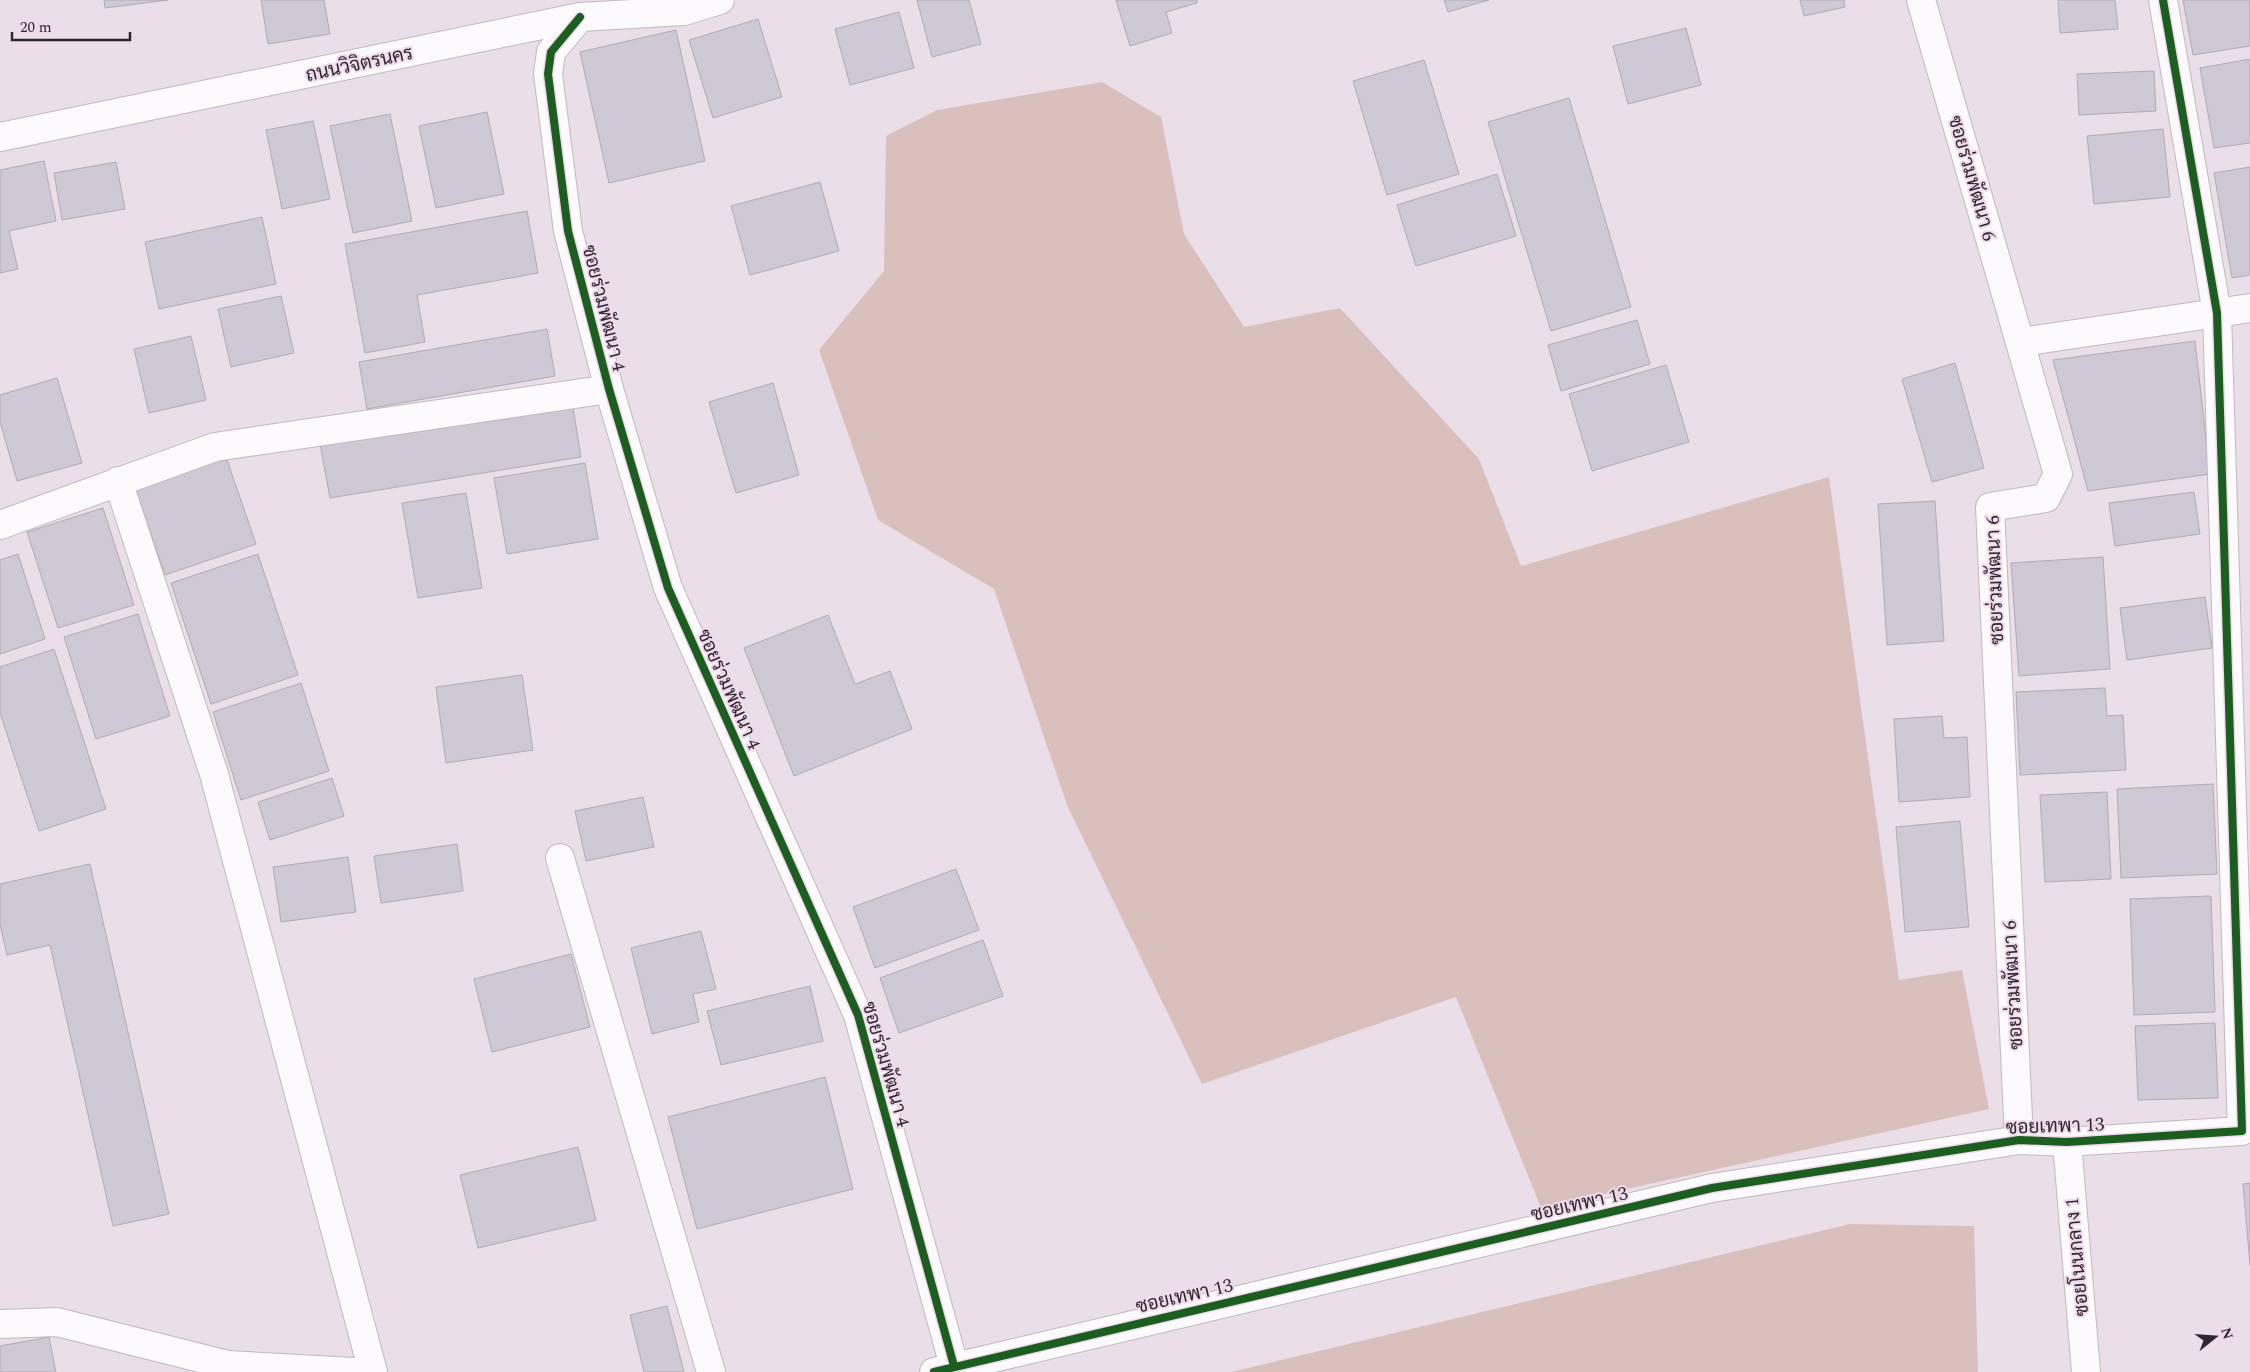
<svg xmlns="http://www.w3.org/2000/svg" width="2250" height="1372" viewBox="0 0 2250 1372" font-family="Spectral,Sarabun,serif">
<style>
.green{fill:#dac0bc}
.building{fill:#cfc8d5;stroke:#b1abb3}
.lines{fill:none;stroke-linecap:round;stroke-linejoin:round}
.minor-casing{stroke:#c1b8c0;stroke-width:30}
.minor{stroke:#fcfafc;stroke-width:28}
.cycleway-casing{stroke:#efdaeb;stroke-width:11}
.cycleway{stroke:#1b5e20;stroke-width:8}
.labels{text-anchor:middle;stroke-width:4;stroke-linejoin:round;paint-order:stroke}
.street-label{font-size:19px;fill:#2f272e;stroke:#efdaeb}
</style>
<rect width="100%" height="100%" fill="#eadfe8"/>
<g class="green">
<polygon points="1102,82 1161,117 1184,234 1244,327 1340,308 1479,459 1521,566 1829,477 1899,980 1962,970 1989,1109 1541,1208 1456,997 1202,1084 1067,805 994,589 878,520 819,350 884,271 886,136 937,110"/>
<polygon points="1850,1224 1974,1226 1978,1372 1231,1372"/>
</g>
<g class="building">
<polygon points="104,0 168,0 105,8"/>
<polygon points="261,0 324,0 330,34 268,44"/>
<polygon points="917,0 969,0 981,44 932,57"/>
<polygon points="1116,0 1197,0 1197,3 1166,12 1172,33 1130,46"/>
<polygon points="1444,0 1489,0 1448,12"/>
<polygon points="1800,0 1844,0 1845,7 1804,16"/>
<polygon points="2058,0 2115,0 2118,29 2060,33"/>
<polygon points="2183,0 2250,0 2250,46 2193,55"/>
<polygon points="899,12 914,68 850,85 835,29"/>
<polygon points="758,19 782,97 713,118 689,40"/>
<polygon points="1686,28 1701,85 1628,104 1613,46"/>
<polygon points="676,30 705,161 609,183 580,52"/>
<polygon points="2250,59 2250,143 2214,148 2200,68"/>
<polygon points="1424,60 1459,174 1387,195 1353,81"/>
<polygon points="2154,71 2156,111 2079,115 2077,74"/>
<polygon points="1569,98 1631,307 1551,331 1488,122"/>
<polygon points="487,112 504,194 436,208 419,126"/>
<polygon points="390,114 412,221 353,233 330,126"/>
<polygon points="313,121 330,199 282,209 266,130"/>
<polygon points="2163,129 2170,197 2094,204 2087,136"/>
<polygon points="44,161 56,221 9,231 18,269 0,273 0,170"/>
<polygon points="116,162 125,209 62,220 54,173"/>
<polygon points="2250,167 2250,275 2232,278 2214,173"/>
<polygon points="1497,174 1516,236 1416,266 1397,205"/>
<polygon points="820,182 839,251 750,275 731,206"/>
<polygon points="527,211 538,273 417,295 425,342 365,353 345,244"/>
<polygon points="262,217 276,284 159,309 145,242"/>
<polygon points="281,296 294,353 231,367 218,309"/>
<polygon points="1637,320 1650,364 1561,391 1548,345"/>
<polygon points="547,329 555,376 367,409 359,362"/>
<polygon points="191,336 206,400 149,413 134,349"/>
<polygon points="2195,341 2210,474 2088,491 2053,360"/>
<polygon points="1955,363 1984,468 1932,482 1902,379"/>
<polygon points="1666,365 1689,442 1592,471 1569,394"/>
<polygon points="57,378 82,463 17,481 0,422 0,395"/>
<polygon points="773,383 799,475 736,493 709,402"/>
<polygon points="572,402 581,457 330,498 320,444"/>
<polygon points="226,457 256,544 165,575 135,488"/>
<polygon points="585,463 598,539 507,554 494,478"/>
<polygon points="2194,492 2200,534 2115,546 2109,503"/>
<polygon points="466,493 482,588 418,598 402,503"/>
<polygon points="1935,501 1944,641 1887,645 1878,504"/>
<polygon points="103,508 134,605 58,628 27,532"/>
<polygon points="18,554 45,639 0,654 0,560"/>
<polygon points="258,554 298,675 211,704 171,583"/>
<polygon points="2103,557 2110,669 2019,676 2011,563"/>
<polygon points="2205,597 2212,648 2127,660 2120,608"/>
<polygon points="138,614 170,716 96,739 64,637"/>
<polygon points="828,615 855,684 890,671 912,729 794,776 744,648"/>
<polygon points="54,649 106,809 39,831 0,713 0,667"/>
<polygon points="522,675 533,750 446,763 436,687"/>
<polygon points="301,683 329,771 241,800 213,712"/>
<polygon points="2105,688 2107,716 2123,715 2126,770 2020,775 2016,692"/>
<polygon points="1942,716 1944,738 1967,737 1970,797 1899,802 1894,719"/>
<polygon points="332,778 344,816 270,840 258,802"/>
<polygon points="2213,784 2217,874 2121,878 2117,789"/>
<polygon points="2107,792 2111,879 2045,882 2040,795"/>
<polygon points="643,797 654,847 586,861 575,811"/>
<polygon points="1960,821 1969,927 1905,932 1896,827"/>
<polygon points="457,844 463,891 381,903 374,856"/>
<polygon points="348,857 356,912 281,922 273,867"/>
<polygon points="90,864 169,1214 113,1226 50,945 7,955 0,925 0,884"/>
<polygon points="956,869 979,930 875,968 853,907"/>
<polygon points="2211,896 2215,1012 2134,1015 2130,899"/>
<polygon points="701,931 716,989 693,994 699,1022 652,1034 631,948"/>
<polygon points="983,940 1003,996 899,1033 880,978"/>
<polygon points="571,954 590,1027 492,1052 474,979"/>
<polygon points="810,986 823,1041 721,1065 707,1011"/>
<polygon points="2215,1023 2218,1098 2138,1100 2135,1026"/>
<polygon points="825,1077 853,1189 697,1229 668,1117"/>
<polygon points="578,1147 596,1220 478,1248 460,1175"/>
<polygon points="2250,1183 2250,1265 2243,1184"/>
<polygon points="667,1306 684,1372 644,1372 630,1315"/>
<polygon points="49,1337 56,1372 0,1372 0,1346"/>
</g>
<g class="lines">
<g class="minor-casing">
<g id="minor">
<polyline points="1921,0 2058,474 2046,498 1990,507 2019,1140"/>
<polyline points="580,17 551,52 548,74 568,231 609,389 668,588 858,1015 954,1366"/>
<polyline points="0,137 580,17 684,11 720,0"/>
<polyline points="2021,342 2250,308"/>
<polyline points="118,481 214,774 373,1372"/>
<polyline points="0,525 215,447 609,389"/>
<polyline points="560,858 711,1372"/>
<polyline points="2067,1142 2086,1372"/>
<polyline points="0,1324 57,1322 228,1365 353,1372"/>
<polyline points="934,1372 1712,1188 2019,1140 2067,1142 2242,1131 2217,313 2163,0"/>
</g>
</g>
<use href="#minor" class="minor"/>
<g class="cycleway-casing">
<g id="cycleway">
<polyline points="580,17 551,52 548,74 568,231 609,389 668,588 858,1015 954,1366"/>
<polyline points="934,1372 1712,1188 2019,1140 2067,1142 2242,1131 2217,313 2163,0"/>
</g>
</g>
<use href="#cycleway" class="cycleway"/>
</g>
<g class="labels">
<g class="street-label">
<text transform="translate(359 63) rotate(-12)" y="7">ถนนวิจิตรนคร</text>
<text transform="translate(1973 178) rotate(74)" y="7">ซอยร่วมพัฒนา 6</text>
<text transform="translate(605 308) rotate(76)" y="7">ซอยร่วมพัฒนา 4</text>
<text transform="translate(1994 580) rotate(-92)" y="7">ซอยร่วมพัฒนา 6</text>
<text transform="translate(730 689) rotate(66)" y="7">ซอยร่วมพัฒนา 4</text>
<text transform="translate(2012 985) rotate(-93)" y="7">ซอยร่วมพัฒนา 6</text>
<text transform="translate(887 1064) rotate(74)" y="7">ซอยร่วมพัฒนา 4</text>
<text transform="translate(2055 1125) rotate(-2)" y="7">ซอยเทพา 13</text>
<text transform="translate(1579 1203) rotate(-13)" y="7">ซอยเทพา 13</text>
<text transform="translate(2076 1257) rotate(-95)" y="7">ซอยโนนกลาง 1</text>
<text transform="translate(1184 1295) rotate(-13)" y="7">ซอยเทพา 13</text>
</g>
</g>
<g transform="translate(2215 1337) rotate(73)" stroke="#efdaeb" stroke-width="4" paint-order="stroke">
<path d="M0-4L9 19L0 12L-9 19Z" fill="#2f272e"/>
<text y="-8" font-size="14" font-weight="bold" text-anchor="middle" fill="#2f272e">N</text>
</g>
<path d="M12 32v8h118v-8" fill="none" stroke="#2f272e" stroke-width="2.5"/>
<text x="20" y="32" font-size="15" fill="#2f272e" stroke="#efdaeb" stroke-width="4" paint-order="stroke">20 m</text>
</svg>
